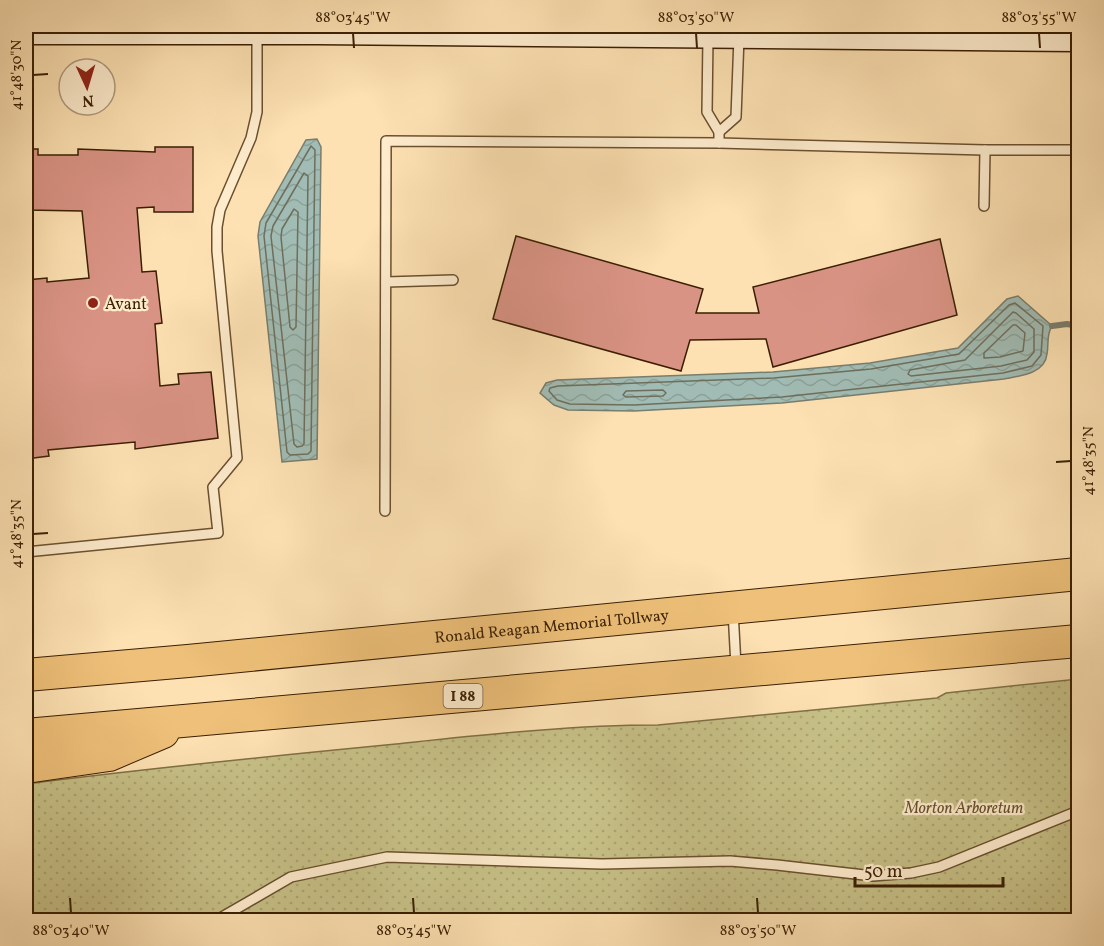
<svg xmlns="http://www.w3.org/2000/svg" width="1104" height="946" viewBox="0 0 1104 946" font-family="Vollkorn,serif">
<style>
.green{fill:url(#green-dots);stroke:#807045;stroke-width:1.5}
.water{fill:url(#water-waves);stroke:#787d6d;stroke-width:1.5}
.lines{fill:none;stroke-linecap:round;stroke-linejoin:round}
.shore{stroke:#6e6e5c;stroke-width:1.5}
.stream{stroke:#787d6d;stroke-width:6}
.building{fill:#d99384;stroke:#3a1f03;stroke-width:1.5}
.lane-casing{stroke:#6b502f;stroke-width:12}
.secondary-casing{stroke:#3a1f03;stroke-width:27}
.highway-casing{stroke:#3a1f03;stroke-width:34}
.lane{stroke:#feeccd;stroke-width:9}
.secondary{stroke:#feeccd;stroke-width:24}
.highway{stroke:#eec079;stroke-width:32}
.ticks{fill:none;stroke:#3a1f03;stroke-width:2}
.poi-dot{fill:#8f2418;stroke:#feeccd;stroke-width:2}
.labels{text-anchor:middle;stroke-width:4.5;stroke-linejoin:round;paint-order:stroke}
.shield{fill:#feeccd;stroke:#755c40;stroke-width:1.5}
.shield-label{font-size:15px;font-weight:bold;fill:#3a1f03}
.poi-label{font-size:16px;fill:#3a1f03;stroke:#feeccd;text-anchor:start}
.street-label{font-size:16px;fill:#3a1f03;stroke:#feeccd}
.park-label{font-size:16px;font-style:italic;fill:#64502b;stroke:#feeccd}
.neatline{fill:none;stroke:#3a1f03;stroke-width:2}
.ticks-label{font-size:15px;text-anchor:middle;fill:#3a1f03}
</style>
<defs>
<pattern id="green-dots" width="8" height="8" patternUnits="userSpaceOnUse" patternTransform="scale(1.5)"><rect width="8" height="8" fill="#c7c187"/><path d="M2 2h.1M6 6h.1" fill="none" stroke="#aca573" stroke-width="1.8" stroke-linecap="round"/></pattern>
<pattern id="water-waves" width="16" height="10" patternUnits="userSpaceOnUse" patternTransform="scale(1.5)"><rect width="16" height="10" fill="#a1bcb4"/><path d="M0 5q4-4 8 0t8 0" fill="none" stroke="#8ba199"/></pattern>
</defs>
<rect width="100%" height="100%" fill="#fde1b2"/>
<filter id="stains"><feTurbulence type="fractalNoise" baseFrequency=".00333" numOctaves="4"/><feColorMatrix values="0 0 0 0 .2 0 0 0 0 .09 0 0 0 0 .02 0 0 0 .5 -.17"/></filter>
<radialGradient id="worn" r=".72"><stop offset=".6" stop-color="#630" stop-opacity="0"/><stop offset="1" stop-color="#630" stop-opacity=".3"/></radialGradient>
<path class="green" d="M1078 679V920H26V784C149 768 272 756 396 744 482 735 571 725 658 725L937 698 946 693Z"/>
<g class="water">
<polygon points="317,139 321,147 317,459 282,462 258,236 260,222 306,140"/>
<path d="M1018 296 1052 326C1046 335 1049 344 1047 354 1045 374 1019 376 1004 379L782 403 634 411 568 410 554 405 540 393 546 383 557 380 773 372 870 363 958 348 1007 299Z"/>
</g>
<g class="lines">
<g class="shore">
<polygon points="311,146 315,150 311,451 308,454 290,455 287,452 264,236 266,223"/>
<polygon points="304,173 308,176 304,444 302,446 297,447 294,444 271,236 273,226"/>
<polygon points="294,209 298,212 296,327 293,330 290,327 281,237 282,229"/>
<polygon points="1015,303 1043,326 1041,355 1032,366 1003,373 782,397 634,405 570,404 557,400 549,391 550,388 558,386 774,378 871,369 959,354 1009,305"/>
<polygon points="1013,312 1016,313 1034,329 1034,352 1027,360 1001,366 911,376 908,374 910,370 965,360"/>
<polygon points="1013,325 1016,325 1025,333 1023,351 1000,357 984,358 984,353"/>
<polygon points="663,390 666,393 663,396 626,397 623,395 626,391"/>
</g>
<polyline class="stream" points="1052,326 1067,324 1078,326"/>
</g>
<g class="building">
<polygon points="155,147 193,147 193,212 154,212 154,207 137,208 142,272 156,271 162,323 155,324 160,386 179,384 178,374 211,372 218,438 135,449 135,442 48,450 49,456 26,459 26,280 47,278 47,282 89,278 82,211 26,210 26,149 38,149 38,155 78,155 78,149 155,152"/>
<polygon points="516,236 703,289 696,313 759,313 753,287 940,239 957,315 773,367 766,339 690,340 681,371 493,319"/>
</g>
<g class="lines">
<g class="lane-casing">
<g id="lane">
<polyline points="719,132 736,117 739,37"/>
<polyline points="719,143 985,150 1073,150 1078,148"/>
<polyline points="984,206 985,150"/>
<polyline points="386,282 453,280"/>
<polyline points="385,511 386,141 719,143 719,132 707,112 708,37"/>
<polyline points="26,552 218,533 213,487 237,458 217,251 217,227 220,210 251,138 257,112 257,32"/>
<polyline points="733,611 736,666"/>
<polyline points="217,920 291,877 387,857 602,864 730,861 777,865 873,876 911,873 939,867 1078,811"/>
</g>
</g>
<g class="secondary-casing">
<polyline id="secondary" points="26,32 317,32 1078,39"/>
</g>
<g class="highway-casing">
<g id="highway">
<path id="s1" d="M26 675 188 661 1078 574"/>
<polyline points="26,735 1078,641"/>
<polyline points="26,767 109,755 163,732"/>
</g>
</g>
<use href="#lane" class="lane"/>
<use href="#secondary" class="secondary"/>
<use href="#highway" class="highway"/>
</g>
<path class="ticks" d="M353 33 354 48M696 33 697 48M1039 33 1040 48M33 75 48 74M1056 462 1071 461M33 534 48 533M70 898 71 913M413 898 414 913M757 898 758 913"/>
<circle class="poi-dot" cx="93" cy="303" r="6"/>
<g class="labels">
<rect class="shield" x="443.5" y="684" width="39" height="24" rx="4.5"/>
<g class="shield-label">
<text x="463" y="701">I 88</text>
</g>
<g class="poi-label">
<text x="105" y="309">Avant</text>
</g>
<g class="street-label">
<text dy="6" stroke="none"><textPath href="#s1" startOffset="528">Ronald Reagan Memorial Tollway</textPath></text>
</g>
<g class="park-label">
<text x="964" y="813">Morton Arboretum</text>
</g>
</g>
<rect width="1104" height="946" fill="none" stroke="#fde1b2" stroke-width="66"/>
<g transform="translate(87 87) rotate(176)"><circle r="28" fill="#feeccd" stroke="#b09a7c" stroke-width="1.5"/>
<path d="M0-4.5L10 22L0 15L-10 22Z" fill="#8f2418"/>
<text y="-9" font-size="16" font-weight="bold" text-anchor="middle" fill="#3a1f03">N</text>
</g>
<path d="M855 877v9h148v-9" fill="none" stroke="#3a1f03" stroke-width="3"/>
<text x="864" y="877" font-size="18" fill="#3a1f03" stroke="#feeccd" stroke-width="4.5" paint-order="stroke">50 m</text>
<rect x="33" y="33" width="1038" height="880" class="neatline"/>
<g class="ticks-label">
<text x="353" y="22">88°03'45"W</text>
<text x="696" y="22">88°03'50"W</text>
<text x="1039" y="22">88°03'55"W</text>
<text transform="translate(16 75) rotate(-90)" y="5">41°48'30"N</text>
<text transform="translate(1088 461) rotate(-90)" y="5">41°48'35"N</text>
<text transform="translate(16 534) rotate(-90)" y="5">41°48'35"N</text>
<text x="71" y="935">88°03'40"W</text>
<text x="414" y="935">88°03'45"W</text>
<text x="758" y="935">88°03'50"W</text>
</g>
<rect width="100%" height="100%" filter="url(#stains)"/>
<rect width="100%" height="100%" fill="url(#worn)"/>
</svg>
